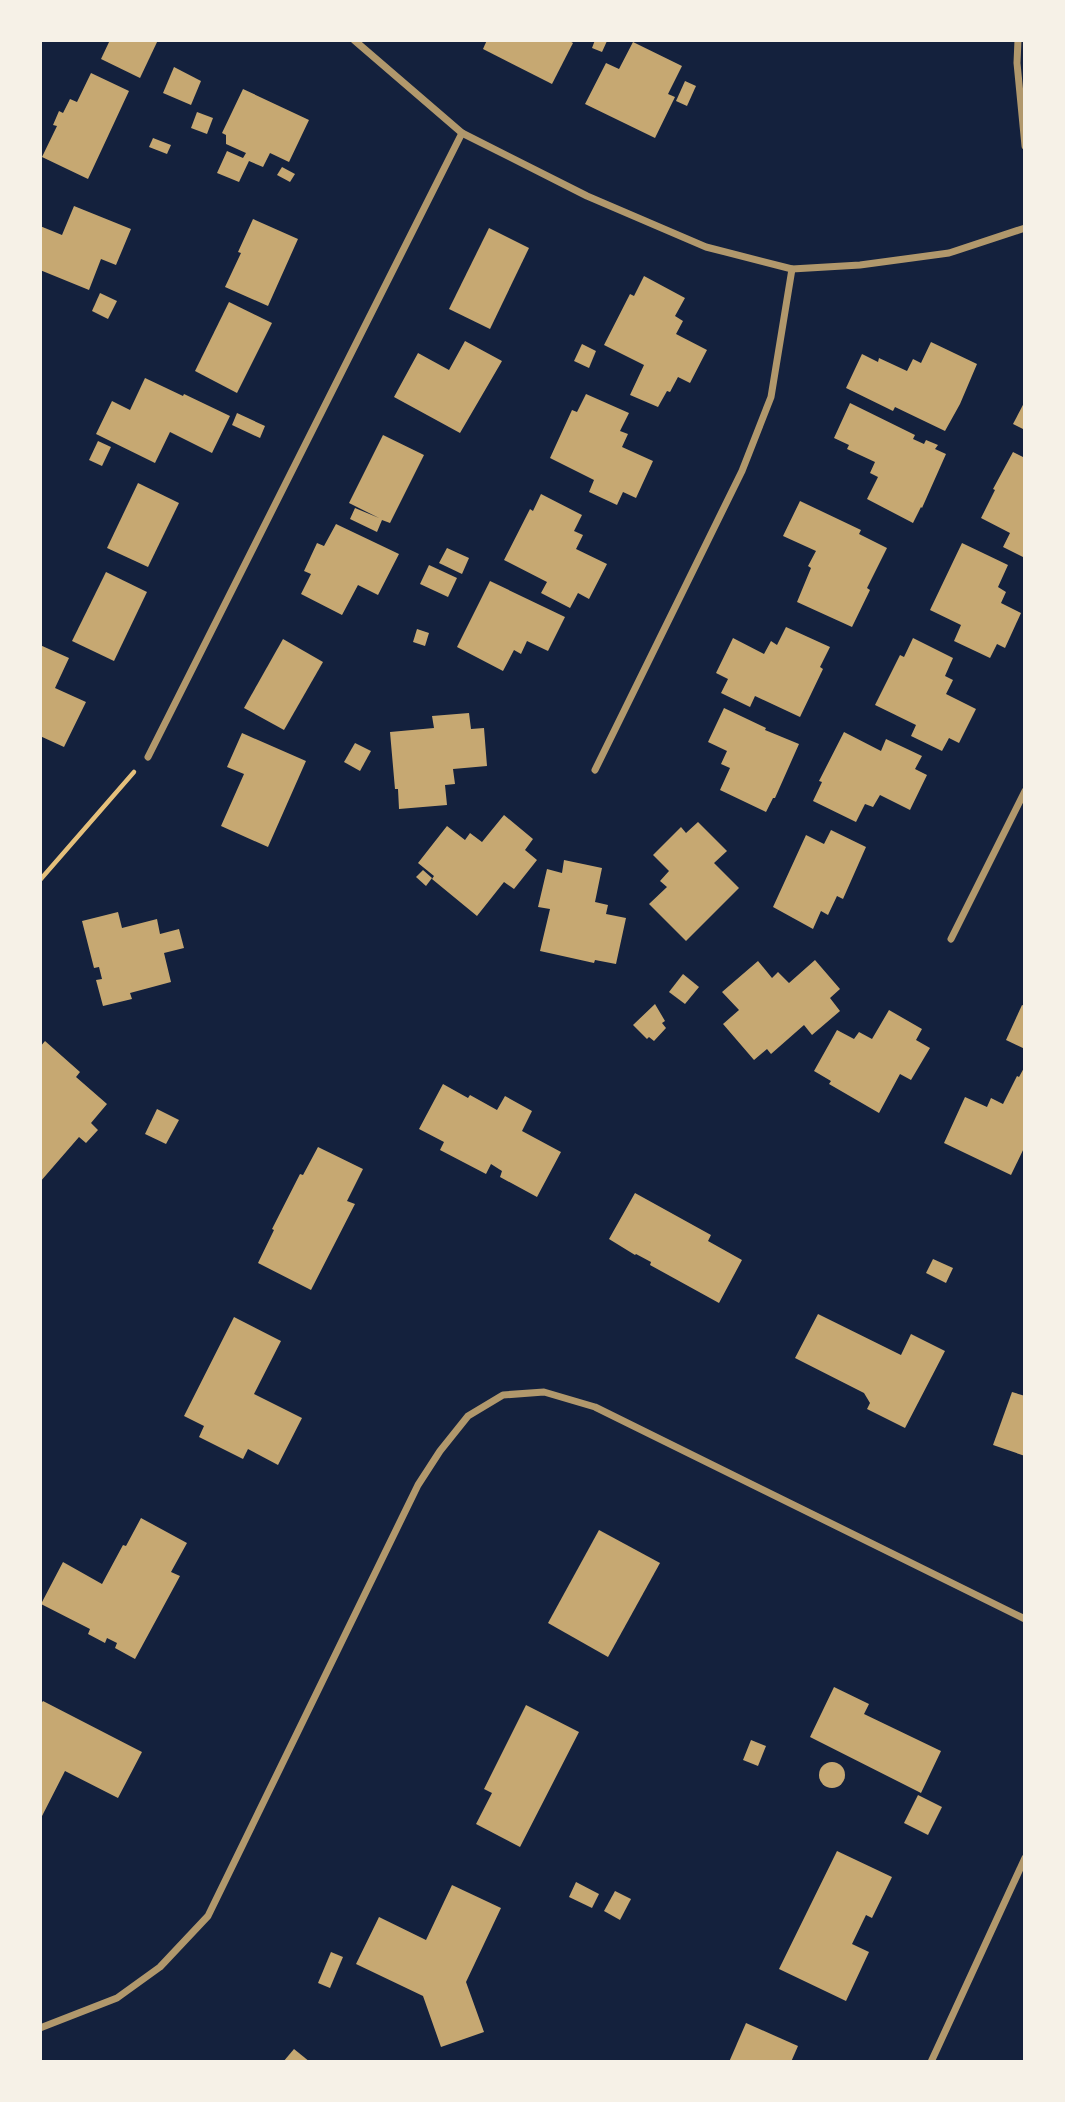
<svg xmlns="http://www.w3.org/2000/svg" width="1065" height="2102" viewBox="0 0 1065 2102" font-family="Rubik,sans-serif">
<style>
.building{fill:#c6a872}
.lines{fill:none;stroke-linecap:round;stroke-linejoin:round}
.path{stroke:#e5c07b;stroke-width:4.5}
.minor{stroke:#b1986c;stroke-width:7}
</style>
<rect width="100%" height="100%" fill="#14213d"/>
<g class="building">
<polygon points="110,40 158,40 140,78 101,59"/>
<polygon points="487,40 568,40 573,43 552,84 483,49"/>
<polygon points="595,40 607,41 602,52 592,48"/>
<polygon points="633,42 682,66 668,94 675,97 655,138 585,104 606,63 619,69"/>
<polygon points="174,67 201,81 191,105 163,93"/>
<polygon points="91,73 129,91 88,179 42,157 57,126 53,125 59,111 63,113 70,99 77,102"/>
<polygon points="685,81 696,86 687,106 676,101"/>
<polygon points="243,89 309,120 289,162 270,153 263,167 249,161 239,182 217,173 227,151 243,158 246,153 226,144 226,135 222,133"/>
<polygon points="197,112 213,118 207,134 191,128"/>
<polygon points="153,138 171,145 167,154 149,147"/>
<polygon points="282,167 295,174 290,182 277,175"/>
<polygon points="74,206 131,229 116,265 101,259 89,290 40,270 40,226 62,235"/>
<polygon points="253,219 298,239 268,306 225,287 241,253 238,252"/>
<polygon points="489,228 529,248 490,329 449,309"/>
<polygon points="644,276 685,298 675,316 683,321 676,334 707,350 690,383 678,377 670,392 667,391 658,407 630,395 644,365 604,345 630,294 634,296"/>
<polygon points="100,293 117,301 108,319 92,311"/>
<polygon points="229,302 272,323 237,393 195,371"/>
<polygon points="465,341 502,361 460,433 394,397 418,353 449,370"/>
<polygon points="931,342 977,364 960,404 945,431 895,407 893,411 846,388 862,354 878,362 879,358 907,371 913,359 921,363"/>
<polygon points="582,344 596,351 589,368 574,361"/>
<polygon points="145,378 183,396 184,394 230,416 212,453 170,432 155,463 96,434 112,401 130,410"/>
<polygon points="586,394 629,413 620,431 628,434 622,447 653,461 636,498 623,492 617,505 589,492 594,480 550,458 572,410 577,412"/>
<polygon points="1025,401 1025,430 1013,424"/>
<polygon points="850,403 915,435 913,439 924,444 926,440 938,445 935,449 946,454 922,508 921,507 913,523 867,499 878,477 870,473 875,462 847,449 849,445 834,438"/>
<polygon points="237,413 265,426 260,438 232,425"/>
<polygon points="383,435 424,455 390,523 382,520 377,532 350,519 355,508 379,518 349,503"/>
<polygon points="98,441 111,447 102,466 89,460"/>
<polygon points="1013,452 1025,458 1025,558 1003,547 1010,533 981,518 995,490 993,489"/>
<polygon points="138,483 179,503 148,567 107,548"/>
<polygon points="541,494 582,515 574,531 583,535 576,549 607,564 589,599 578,593 570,608 541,593 547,582 504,560 530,509 533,511"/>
<polygon points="800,501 861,530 859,534 887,548 867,588 870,590 852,627 797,602 811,568 808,566 816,551 783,536"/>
<polygon points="336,524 399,554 378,595 358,585 342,615 301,594 311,574 304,571 317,543 324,546"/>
<polygon points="962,543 1008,565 998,587 1006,592 1001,603 1021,613 1005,648 997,644 990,658 954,641 961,625 930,610"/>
<polygon points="447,548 469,558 462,574 439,563"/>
<polygon points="429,565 457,578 448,597 420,584"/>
<polygon points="106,572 147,592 114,661 72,641"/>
<polygon points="490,581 565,617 548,651 527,641 521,654 514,650 503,671 457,647"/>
<polygon points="786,627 830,647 820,667 823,669 800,717 755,696 750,707 721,693 728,679 716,673 733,638 764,654 771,641 777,645"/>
<polygon points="417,629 429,633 425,646 413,642"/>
<polygon points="913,638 953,658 945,676 953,680 946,694 976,709 959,743 949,738 942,751 911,736 916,725 875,705 900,655 904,657"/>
<polygon points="283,639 323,662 284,730 244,708"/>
<polygon points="40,645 69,658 55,688 86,702 64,747 40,736"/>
<polygon points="724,708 766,728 765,730 799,744 775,798 773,798 766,812 720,790 730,768 721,764 727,751 708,742"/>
<polygon points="469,713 471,729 484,728 487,766 453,769 455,784 445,785 447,805 399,809 398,789 395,789 390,732 434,728 432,716"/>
<polygon points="844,732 881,751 886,739 922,756 915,769 927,775 910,810 880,795 873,807 865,804 856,822 813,801 822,782 819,781"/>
<polygon points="242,733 306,761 268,847 221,826 244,774 227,767"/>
<polygon points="355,743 371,751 360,771 344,762"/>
<polygon points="504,815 533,839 525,850 537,860 514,889 504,882 477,916 432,879 434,876 418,863 447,826 465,840 470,833 482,842"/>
<polygon points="698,822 727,851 714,863 739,888 686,941 649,904 667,887 660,881 669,871 653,855 681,827 686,833"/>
<polygon points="831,830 866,847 843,899 837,896 828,915 821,911 813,929 773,907 806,835 824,844"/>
<polygon points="564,860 602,868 595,902 608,905 606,914 626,918 616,964 595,960 594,963 540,951 550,909 538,907 547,869 562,873"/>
<polygon points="423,870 432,878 426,886 416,877"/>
<polygon points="118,912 122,928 157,919 160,934 179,929 184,948 164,953 171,982 130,993 132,999 103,1006 96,980 102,979 99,967 94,968 82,921"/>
<polygon points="815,960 840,989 830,998 840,1011 812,1035 804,1025 771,1054 767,1049 754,1060 723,1024 739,1010 722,992 758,961 772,978 778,972 789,983"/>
<polygon points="683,974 699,987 685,1004 669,992"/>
<polygon points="655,1004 665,1021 662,1023 666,1028 654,1041 649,1037 647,1039 633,1025"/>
<polygon points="1022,1005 1025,1006 1025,1049 1006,1040"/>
<polygon points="889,1010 922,1029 916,1040 930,1048 911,1080 900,1074 879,1113 829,1084 831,1081 814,1071 837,1030 854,1039 859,1032 872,1039"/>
<polygon points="45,1041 80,1072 76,1077 107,1104 91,1123 98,1130 86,1143 79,1137 40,1182 40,1107 42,1105 40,1103 40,1047"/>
<polygon points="1025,1066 1025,1146 1011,1175 944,1143 965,1097 987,1107 991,1098 1003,1104 1017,1076 1019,1077"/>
<polygon points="443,1084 468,1098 470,1095 497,1110 505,1096 532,1111 522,1131 561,1152 537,1197 500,1177 502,1171 491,1164 486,1174 440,1150 444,1142 419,1129"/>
<polygon points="157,1109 179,1120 166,1144 145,1134"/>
<polygon points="318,1147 363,1169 347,1201 355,1204 311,1290 258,1263 274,1230 272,1229 300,1174 303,1175"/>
<polygon points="635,1193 711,1235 708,1241 742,1260 719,1303 650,1265 651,1262 636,1254 635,1255 609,1239"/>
<polygon points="933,1259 953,1268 946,1283 926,1273"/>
<polygon points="818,1314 901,1355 911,1334 945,1351 905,1428 867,1409 870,1403 864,1393 795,1358"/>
<polygon points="234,1317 281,1341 254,1394 302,1418 278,1465 248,1449 243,1459 199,1437 204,1426 184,1416"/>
<polygon points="1012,1392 1025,1396 1025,1456 993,1445"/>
<polygon points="141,1518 187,1543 171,1572 180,1576 135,1659 115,1648 117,1643 107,1638 105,1643 88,1634 90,1629 41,1604 63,1562 102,1584 123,1545 126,1546"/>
<polygon points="599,1530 660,1563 608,1657 548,1623"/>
<polygon points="834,1687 869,1704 864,1714 941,1751 921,1793 810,1737"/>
<polygon points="43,1701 142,1752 118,1798 65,1771 40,1820 40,1705"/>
<polygon points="526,1705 579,1732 520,1847 476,1824 492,1793 484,1789"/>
<polygon points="751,1740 766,1746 758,1766 743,1760"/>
<circle cx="832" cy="1775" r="13"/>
<polygon points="918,1795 942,1807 928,1835 904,1823"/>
<polygon points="837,1851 892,1877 872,1918 866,1915 852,1944 869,1952 846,2001 779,1969"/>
<polygon points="576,1882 599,1894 592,1908 569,1897"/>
<polygon points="452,1885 501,1908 466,1982 484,2032 441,2047 423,1996 356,1964 379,1917 426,1940"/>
<polygon points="615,1891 631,1899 620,1920 604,1911"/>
<polygon points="331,1952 343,1957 330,1988 318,1983"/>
<polygon points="746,2023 798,2046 791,2062 729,2062"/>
<polygon points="294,2049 310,2062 283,2062"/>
</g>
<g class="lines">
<polyline class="path" points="40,880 134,772"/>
<g class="minor">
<polyline points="354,40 462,133 587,196 706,247 792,269 860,265 949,253 1025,228"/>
<polyline points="1018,40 1017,63 1025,146"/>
<polyline points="148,757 462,133"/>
<polyline points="595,770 742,471 771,397 792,269"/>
<polyline points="951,939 1025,791"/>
<polyline points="40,2028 117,1998 160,1967 208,1916 418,1485 440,1451 468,1416 503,1395 544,1392 595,1407 1025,1619"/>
<polyline points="931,2062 1025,1858"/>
</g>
</g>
<rect width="1065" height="2102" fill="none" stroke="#f6f1e7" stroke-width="84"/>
</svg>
